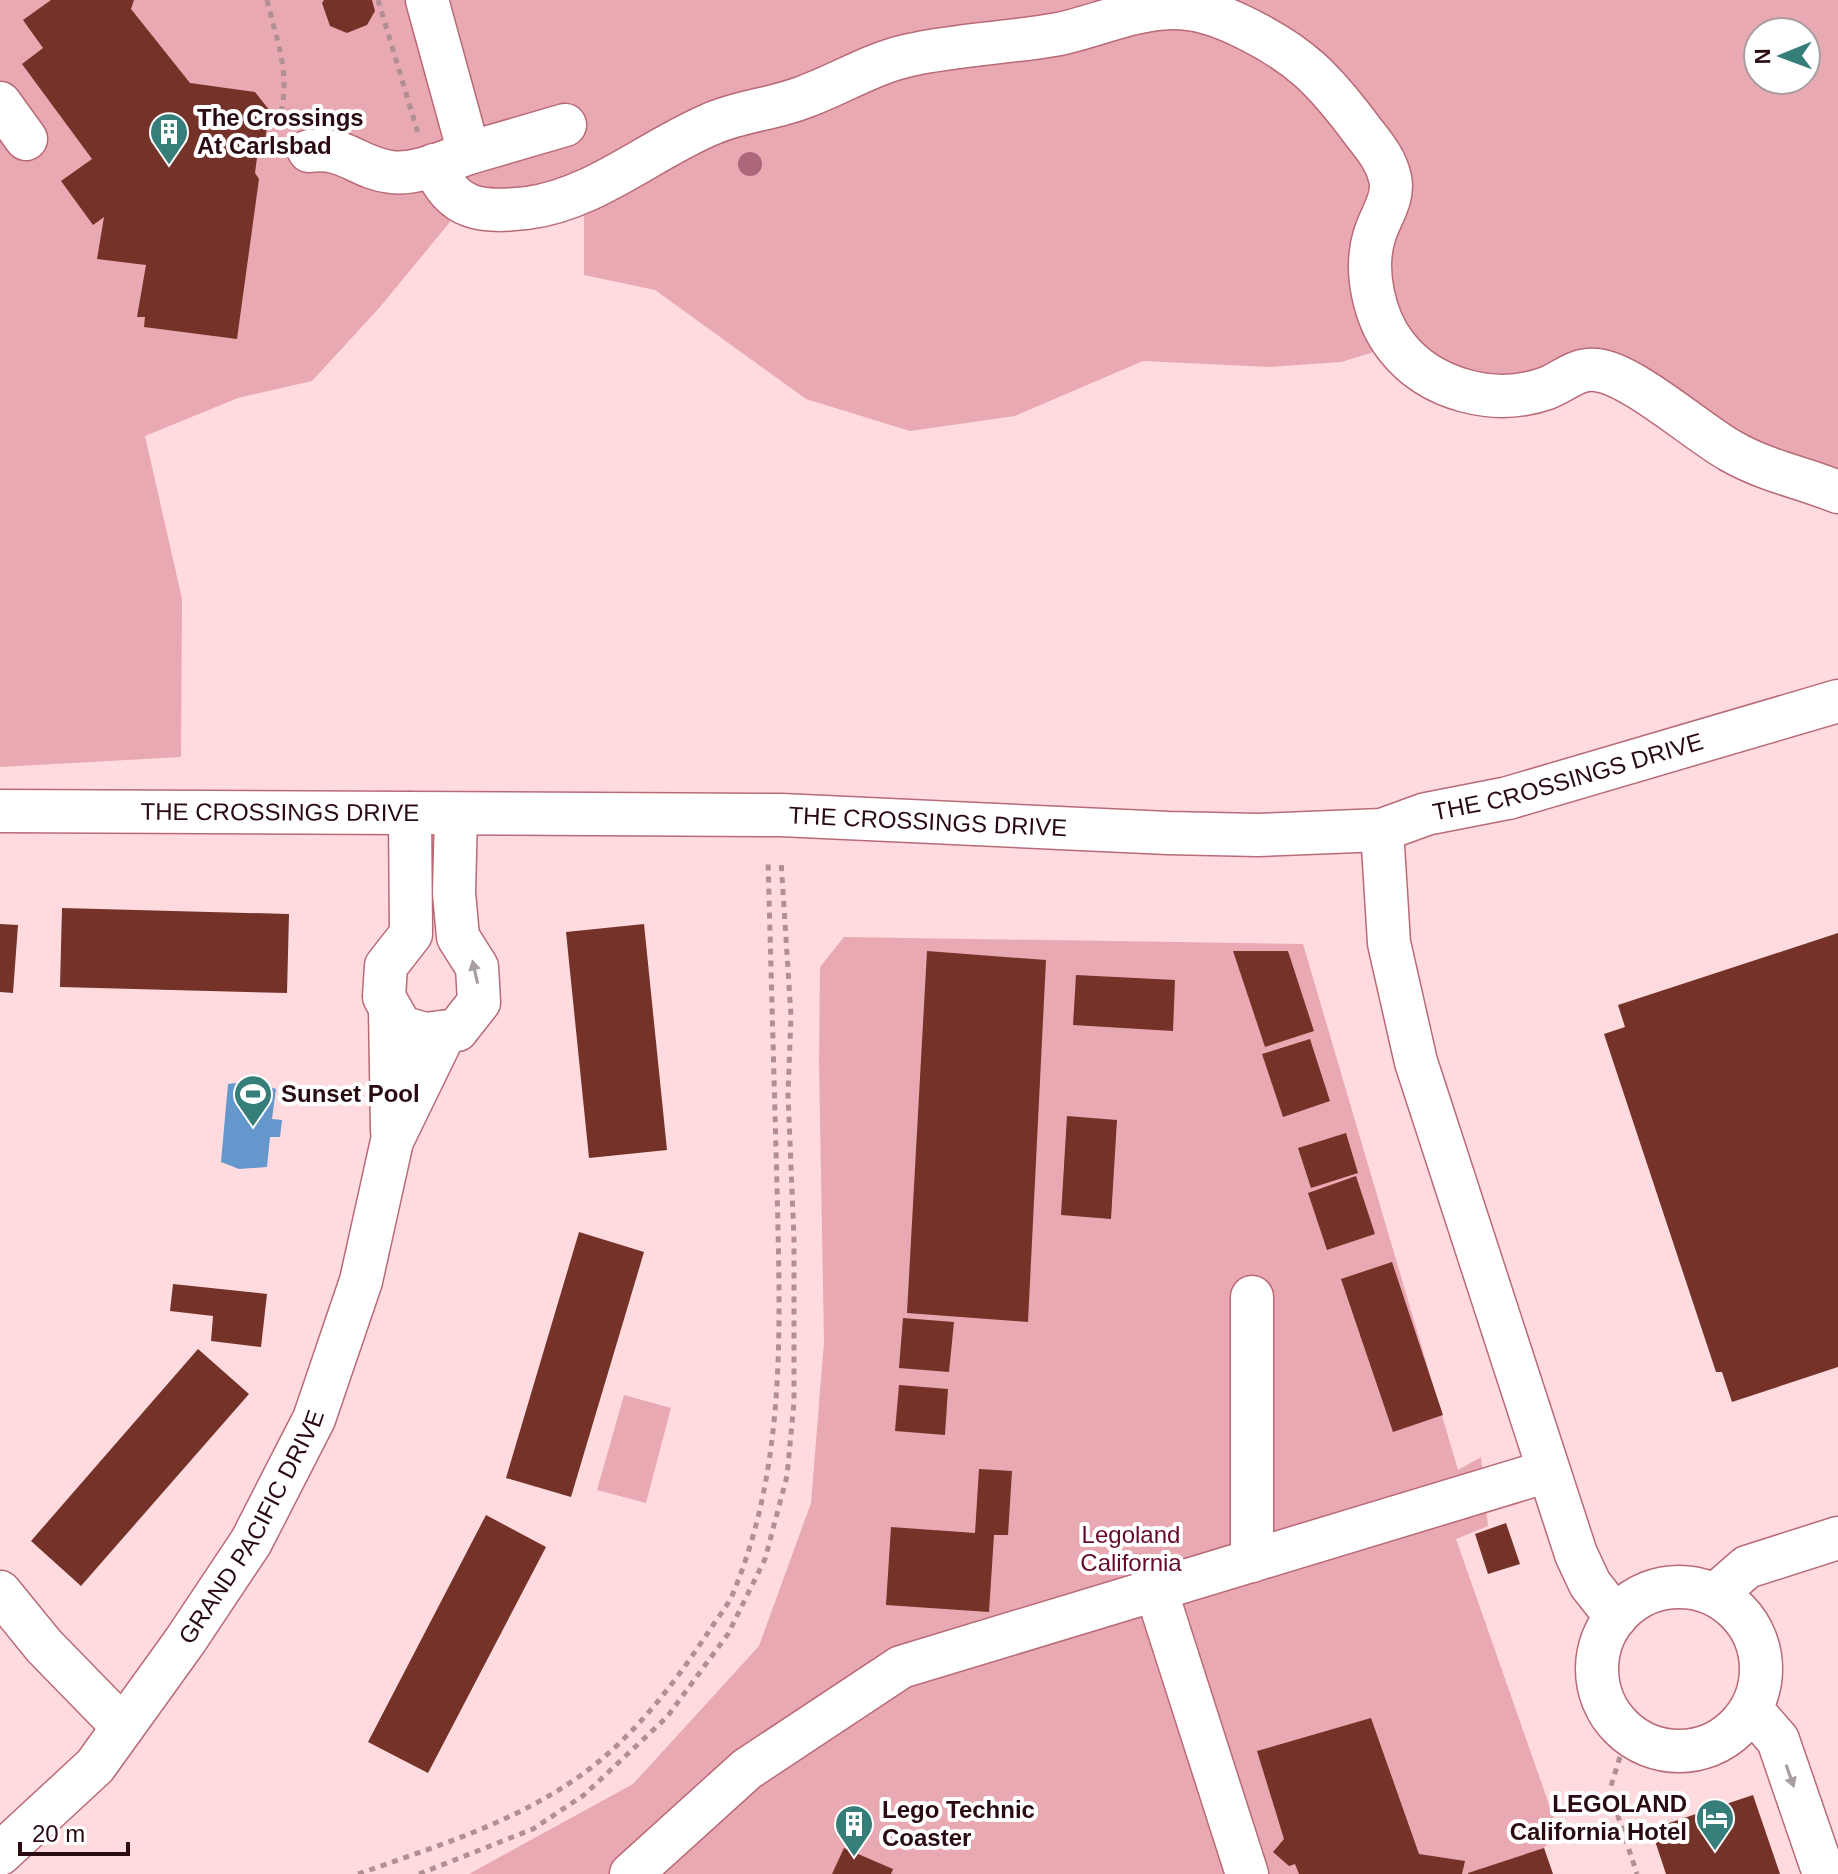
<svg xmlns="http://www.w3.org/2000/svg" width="1838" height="1874" viewBox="0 0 1838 1874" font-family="Arial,sans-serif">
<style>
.green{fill:#e9a9b2;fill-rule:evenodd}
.water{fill:#6498cc}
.building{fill:#743229}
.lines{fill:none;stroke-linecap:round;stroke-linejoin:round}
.minor-casing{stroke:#b96a77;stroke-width:45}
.path{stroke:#b19094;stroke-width:5;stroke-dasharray:6 6;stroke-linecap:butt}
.minor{stroke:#fff;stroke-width:42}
.tree{fill:#ac687a}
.oneway{fill:#a99da0}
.labels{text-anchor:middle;stroke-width:8;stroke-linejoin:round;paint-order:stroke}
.poi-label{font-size:24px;font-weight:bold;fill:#290b11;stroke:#fff;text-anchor:start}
.street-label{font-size:24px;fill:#290b11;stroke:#fff}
.park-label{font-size:24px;fill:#680928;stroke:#fff}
</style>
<rect width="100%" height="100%" fill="#ffdbdf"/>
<g class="green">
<path d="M0 0H1838V511L1631 397 1579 385 1535 402 1387 348 1341 362 1269 367 1143 361 1015 416 910 431 806 399 655 290 584 275V198L454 217 380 307 312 381 238 398 145 436 182 599 181 757 0 767ZM1758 32H1806V80H1758Z"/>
<polygon points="844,937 1303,944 1458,1470 1481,1457 1488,1526 1456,1539 1558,1830 1544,1848 1553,1874 469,1874 633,1784 759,1646 811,1503 824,1342 819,1062 820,967"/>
<polygon points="624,1395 671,1408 646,1503 597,1490"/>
</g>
<polygon class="water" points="253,1081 276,1089 272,1119 282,1120 280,1137 270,1137 267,1167 239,1169 221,1162 228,1084"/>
<g class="building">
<polygon points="51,0 134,0 131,9 190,83 255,92 270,111 264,145 258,150 255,173 259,179 237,339 144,327 145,317 137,317 146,265 97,259 104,217 93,225 61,181 92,159 22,64 43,48 23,20"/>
<polygon points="324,0 372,0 375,11 367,25 347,33 330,26 322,3"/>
<polygon points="62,908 289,914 287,993 60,987"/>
<polygon points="0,924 18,925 13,993 0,992"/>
<polygon points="644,924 667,1150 589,1158 566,932"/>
<polygon points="1838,933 1838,1367 1732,1402 1722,1372 1716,1372 1604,1034 1625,1027 1618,1005"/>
<polygon points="927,951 1046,960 1028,1322 907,1313"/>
<polygon points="1233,951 1288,951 1314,1031 1265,1047"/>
<polygon points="1076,975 1175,980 1173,1031 1073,1025"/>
<polygon points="1310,1039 1330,1101 1283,1117 1262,1054"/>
<polygon points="1067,1116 1117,1120 1111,1219 1061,1215"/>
<polygon points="1346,1133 1358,1173 1311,1188 1298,1148"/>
<polygon points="1356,1176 1375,1234 1327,1250 1308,1193"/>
<polygon points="579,1232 644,1252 571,1497 506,1478"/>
<polygon points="1392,1262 1443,1415 1393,1432 1341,1279"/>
<polygon points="173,1284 267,1294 261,1347 211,1341 213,1316 170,1311"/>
<polygon points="903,1318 954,1322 949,1372 899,1368"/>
<polygon points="198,1349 249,1394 81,1586 31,1541"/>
<polygon points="899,1385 948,1389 945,1435 895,1431"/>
<polygon points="979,1469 1012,1471 1008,1535 994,1535 989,1612 886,1605 891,1527 975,1533"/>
<polygon points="486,1515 546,1547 428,1773 368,1742"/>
<polygon points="1506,1523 1520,1564 1488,1574 1475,1534"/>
<polygon points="1371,1718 1419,1854 1465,1861 1462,1874 1299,1874 1295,1864 1289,1866 1273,1852 1284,1839 1257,1751"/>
<polygon points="1753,1795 1780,1874 1666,1874 1651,1829"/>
<polygon points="844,1848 893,1869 891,1874 832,1874"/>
<polygon points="1544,1848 1553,1874 1468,1874 1468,1873"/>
</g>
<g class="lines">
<g class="minor-casing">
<g id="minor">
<polyline points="0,103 26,139"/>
<path d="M309 151C347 146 357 168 391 172 417 175 446 161 469 153L427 0"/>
<polyline points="469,153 565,125"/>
<path d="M434 165C452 211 482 213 527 208 595 199 649 150 711 124 740 111 774 109 804 97 840 84 872 63 910 55 959 44 1010 43 1059 34 1096 26 1133 9 1171 8 1194 7 1218 15 1239 25 1300 54 1324 79 1364 133 1375 147 1386 160 1390 178 1395 199 1379 218 1374 237 1364 271 1374 318 1396 346 1430 390 1495 407 1547 388 1565 381 1576 368 1596 370 1631 373 1697 432 1731 451 1766 471 1801 477 1838 492"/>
<path id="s1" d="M0 811 781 815 1168 833 1258 835 1382 830 1426 814 1508 798 1838 701"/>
<polyline points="410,813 411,934 386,966 384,997 401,1027 425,1034 457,1030 479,1002 477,967 458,937 454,893 456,814"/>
<polyline points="1382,830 1389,943 1416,1062 1576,1554 1590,1584 1616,1617"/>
<polyline points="390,1009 392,1131"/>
<polyline points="1252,1561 1252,1297"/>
<circle cx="1679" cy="1669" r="82"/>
<polyline points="1156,1590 1247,1874"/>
<polyline points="0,1592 44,1646 123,1727"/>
<polyline points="1716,1594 1747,1567 1838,1538"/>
<polyline points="1752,1710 1778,1740 1824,1874"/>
<path id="s2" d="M0 1854 95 1766 185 1641 251 1542 314 1419 361 1281 392 1141 445 1032"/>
<polyline points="631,1874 747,1769 901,1667 1548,1471"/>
</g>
</g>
<g class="path">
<path d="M267 0C277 41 292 78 279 119"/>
<polyline points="378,0 418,133"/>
<polyline points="1627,1734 1611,1786 1613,1801 1637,1874"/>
<path d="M358 1874C434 1847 511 1824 577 1778 632 1740 675 1683 711 1628 719 1616 729 1604 734 1591 787 1462 780 1323 777 1186 774 1077 771 969 768 860"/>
<polyline points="419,1874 533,1829 584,1795 667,1717 728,1634 765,1559 787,1476 794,1402 794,1239 788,1094 791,1016 781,860"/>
</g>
<use href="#minor" class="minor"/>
</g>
<circle class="tree" cx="750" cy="164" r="12"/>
<defs><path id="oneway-solid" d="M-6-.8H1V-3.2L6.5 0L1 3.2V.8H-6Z" transform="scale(2)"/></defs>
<g class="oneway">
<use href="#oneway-solid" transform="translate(475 972) rotate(-103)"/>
<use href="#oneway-solid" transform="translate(1790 1776) rotate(71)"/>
</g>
<defs>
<g id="building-pin" transform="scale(2)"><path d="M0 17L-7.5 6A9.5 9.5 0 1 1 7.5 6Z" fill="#357e79" stroke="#fff"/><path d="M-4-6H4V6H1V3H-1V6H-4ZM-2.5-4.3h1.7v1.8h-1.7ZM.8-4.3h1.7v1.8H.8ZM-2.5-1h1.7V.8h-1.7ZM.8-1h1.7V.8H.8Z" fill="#fff"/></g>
<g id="stadium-pin" transform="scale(2)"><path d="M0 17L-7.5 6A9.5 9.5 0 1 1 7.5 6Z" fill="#357e79" stroke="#fff"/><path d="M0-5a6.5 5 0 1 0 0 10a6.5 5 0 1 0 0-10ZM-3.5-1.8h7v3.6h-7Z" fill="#fff"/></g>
<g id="hotel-pin" transform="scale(2)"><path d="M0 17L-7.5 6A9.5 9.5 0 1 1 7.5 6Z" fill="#357e79" stroke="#fff"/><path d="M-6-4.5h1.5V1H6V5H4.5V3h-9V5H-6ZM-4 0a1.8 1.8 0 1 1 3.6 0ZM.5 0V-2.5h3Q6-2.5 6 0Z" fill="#fff"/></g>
</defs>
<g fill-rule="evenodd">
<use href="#building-pin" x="169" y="132"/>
<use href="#stadium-pin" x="253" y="1094"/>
<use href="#hotel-pin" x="1715" y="1818"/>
<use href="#building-pin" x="854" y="1824"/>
</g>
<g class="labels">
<g class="poi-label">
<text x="197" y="126">The Crossings<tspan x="197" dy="28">At Carlsbad</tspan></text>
<text x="281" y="1102">Sunset Pool</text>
<text x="1687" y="1812" text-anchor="end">LEGOLAND<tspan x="1687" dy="28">California Hotel</tspan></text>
<text x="882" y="1818">Lego Technic<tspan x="882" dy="28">Coaster</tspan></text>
</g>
<g class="street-label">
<text dy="8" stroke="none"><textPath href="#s1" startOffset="1576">THE CROSSINGS DRIVE</textPath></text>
<text dy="8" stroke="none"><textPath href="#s1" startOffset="280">THE CROSSINGS DRIVE</textPath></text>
<text dy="8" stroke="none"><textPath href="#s1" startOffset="928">THE CROSSINGS DRIVE</textPath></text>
<text dy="8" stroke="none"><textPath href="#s2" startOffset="416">GRAND PACIFIC DRIVE</textPath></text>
</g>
<g class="park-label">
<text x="1131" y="1543">Legoland<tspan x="1131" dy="28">California</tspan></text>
</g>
</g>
<g transform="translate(1782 56) rotate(269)"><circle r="38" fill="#ffffff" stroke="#a99da0" stroke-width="2"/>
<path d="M0-6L14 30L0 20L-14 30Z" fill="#357e79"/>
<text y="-12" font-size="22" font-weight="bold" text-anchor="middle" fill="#290b11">N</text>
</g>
<path d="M20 1842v12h108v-12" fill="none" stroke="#290b11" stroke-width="4"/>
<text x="32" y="1842" font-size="24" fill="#290b11" stroke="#ffffff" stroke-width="6" paint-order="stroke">20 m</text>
</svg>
